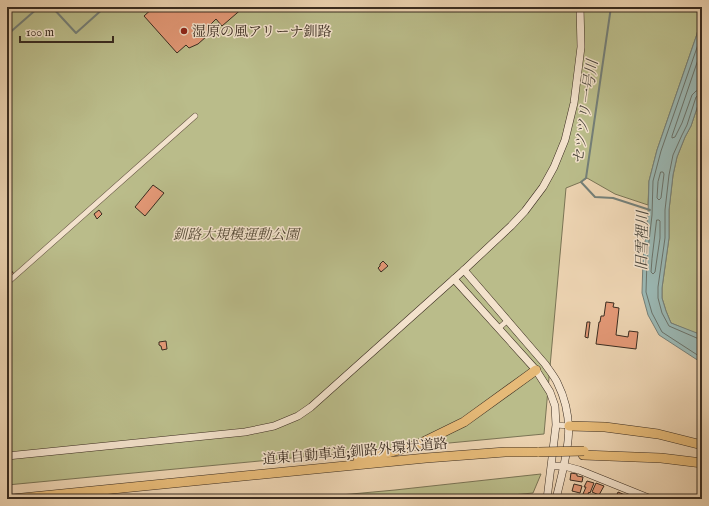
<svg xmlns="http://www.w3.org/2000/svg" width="709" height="506" viewBox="0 0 709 506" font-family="'IM FELL English','Noto Serif JP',serif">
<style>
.green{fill:#babc8a;stroke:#7a7455}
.water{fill:#9ab7b3;stroke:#747f78}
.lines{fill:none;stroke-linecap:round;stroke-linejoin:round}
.shore{stroke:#6a726a;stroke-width:1}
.stream{stroke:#747f78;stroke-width:2}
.building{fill:#e39876;stroke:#3a2c20}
.street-casing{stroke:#665644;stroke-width:6}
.secondary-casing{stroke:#3a2c20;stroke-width:8}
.highway-casing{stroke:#3a2c20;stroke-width:10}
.street{stroke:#f3e2cc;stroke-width:5}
.secondary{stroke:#f3e2cc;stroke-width:7}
.highway{stroke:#e6ba78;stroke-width:9}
.highway-bridge-casing{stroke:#3a2c20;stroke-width:10;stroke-linecap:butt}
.highway-bridge{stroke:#e6ba78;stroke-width:9}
.poi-dot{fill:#8f2418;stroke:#f3e2cc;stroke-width:1.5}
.labels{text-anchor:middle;stroke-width:3;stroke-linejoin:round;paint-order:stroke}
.poi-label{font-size:14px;fill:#3a2c20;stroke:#f3e2cc;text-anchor:start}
.park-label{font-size:14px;font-style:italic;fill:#544935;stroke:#f3e2cc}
.street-label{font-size:14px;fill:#3a2c20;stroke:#f3e2cc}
.water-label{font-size:15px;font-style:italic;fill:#4d483d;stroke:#f3e2cc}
</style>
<rect width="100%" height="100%" fill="#ecd3b1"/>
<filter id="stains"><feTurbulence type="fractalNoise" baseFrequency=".005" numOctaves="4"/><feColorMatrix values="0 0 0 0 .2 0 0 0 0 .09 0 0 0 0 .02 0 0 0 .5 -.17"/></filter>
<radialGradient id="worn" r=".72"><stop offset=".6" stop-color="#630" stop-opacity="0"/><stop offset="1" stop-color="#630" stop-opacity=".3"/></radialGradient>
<g class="green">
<polygon points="7,7 702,7 702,10 697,34 657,150 649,181 648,205 615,194 587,178 581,182 566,188 544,434 7,485"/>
<polygon points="702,93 702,336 671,323 666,311 662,298 662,288 669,238 669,210 673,175 677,157 685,137 691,126"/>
<polygon points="541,474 533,493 471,499 297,499 395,490"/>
</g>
<polygon class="water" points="702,10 702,93 691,126 685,137 677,157 673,175 669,210 669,238 662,288 662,298 666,311 671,323 702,335 702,363 659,335 648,315 642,293 643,259 648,214 649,181 657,150 697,34"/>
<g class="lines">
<g class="shore">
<polyline points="702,31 701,36 661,151 653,181 652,215 647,259 646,292 652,313 662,332 702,358"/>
<polyline points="702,48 672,136 672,138 675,137 682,123 692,95 696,91 702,89"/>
<polyline points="702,94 699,95 696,97 687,125 682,135 673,155 669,175 665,210 665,238 658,287 658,298 662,313 669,326 699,339 702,339"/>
<polygon points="661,172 663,172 664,174 661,198 659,200 657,198 658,182"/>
<polygon points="657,220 659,220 660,221 660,238 655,272 653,274 651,272 652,259"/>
</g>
<g class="stream">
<polyline points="52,7 76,33 105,7"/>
<polyline points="611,7 586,178 581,182 595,197 613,198 650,210"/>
<polyline points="7,35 39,7"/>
</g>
</g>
<g class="building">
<polygon points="154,7 244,7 222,26 216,19 211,24 214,26 207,36 198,44 189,48 186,45 177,53 144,16"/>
<polygon points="153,185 164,193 145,216 135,207"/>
<polygon points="99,210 102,214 97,219 94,214"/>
<polygon points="383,261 388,266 381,272 378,268 380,266 380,264"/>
<polygon points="7,265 14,274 7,280"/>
<polygon points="606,302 614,303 613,307 619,308 616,335 628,337 629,331 638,332 636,349 596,344 599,322 600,322 601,316 604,316"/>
<polygon points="587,322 590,322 588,338 585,337"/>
<polygon points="166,341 167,349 162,350 161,346 159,345 159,342"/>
<polygon points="571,473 577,474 577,476 583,477 582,482 570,480"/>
<polygon points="587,481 594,483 590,493 589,492 587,496 583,494 586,487 584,487"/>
<polygon points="596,483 604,486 599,495 592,492"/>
<polygon points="574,484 582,486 580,493 572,491"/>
<polygon points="618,492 625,495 624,499 615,499"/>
</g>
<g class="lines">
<g class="street-casing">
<g id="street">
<polyline points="7,283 195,116"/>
<polyline points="499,328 508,320"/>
<polyline points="556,425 569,426"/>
</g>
</g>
<g class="secondary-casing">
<g id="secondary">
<path d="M464 270 545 364C549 370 554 376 557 382 578 424 566 456 556 499"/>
<polyline points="454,279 536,370 550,392 555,406 556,425 547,499"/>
<polyline points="7,456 245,432 274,426 298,416 311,407 464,270 511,226 525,211 543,187 554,167 565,140 574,103 581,47 580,7"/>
<polyline points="552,466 564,466 579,470 651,499"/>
</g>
</g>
<g class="highway-casing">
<g id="highway">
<polyline points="569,426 605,427 658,434 702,445"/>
<polyline points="583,455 661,458 702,463"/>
<polyline points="358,460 377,456 417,445 464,422 536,370"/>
<polyline points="12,499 426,458 505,452 539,452"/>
</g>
</g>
<use href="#street" class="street"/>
<use href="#secondary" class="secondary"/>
<use href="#highway" class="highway"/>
<g class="highway-bridge-casing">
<polyline id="highway-bridge" points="539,452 584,451"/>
</g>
<use href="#highway-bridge" class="highway-bridge"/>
</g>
<circle class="poi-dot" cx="184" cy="31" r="4"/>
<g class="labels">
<g class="poi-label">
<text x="192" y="36">湿原の風アリーナ釧路</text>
</g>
<g class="park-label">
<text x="236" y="239">釧路大規模運動公園</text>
</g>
<g class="street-label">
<text transform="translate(355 451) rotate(-5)" y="5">道東自動車道;釧路外環状道路</text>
</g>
<g class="water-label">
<text transform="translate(585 112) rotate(-82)" y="5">セツツリ一号川</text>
<text transform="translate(642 241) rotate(-89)" y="5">旧雪裡川</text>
</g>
</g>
<rect width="709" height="506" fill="none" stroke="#ecd3b1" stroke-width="24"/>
<rect x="8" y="8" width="693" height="490" fill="none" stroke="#3a2c20" stroke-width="2"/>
<rect x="12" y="12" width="685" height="482" fill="none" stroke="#3a2c20"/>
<path d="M20 36v6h93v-6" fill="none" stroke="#3a2c20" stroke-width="2"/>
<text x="26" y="36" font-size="12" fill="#3a2c20" stroke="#f3e2cc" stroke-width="3" paint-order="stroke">100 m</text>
<rect width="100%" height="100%" filter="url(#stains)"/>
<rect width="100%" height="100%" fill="url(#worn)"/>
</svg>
